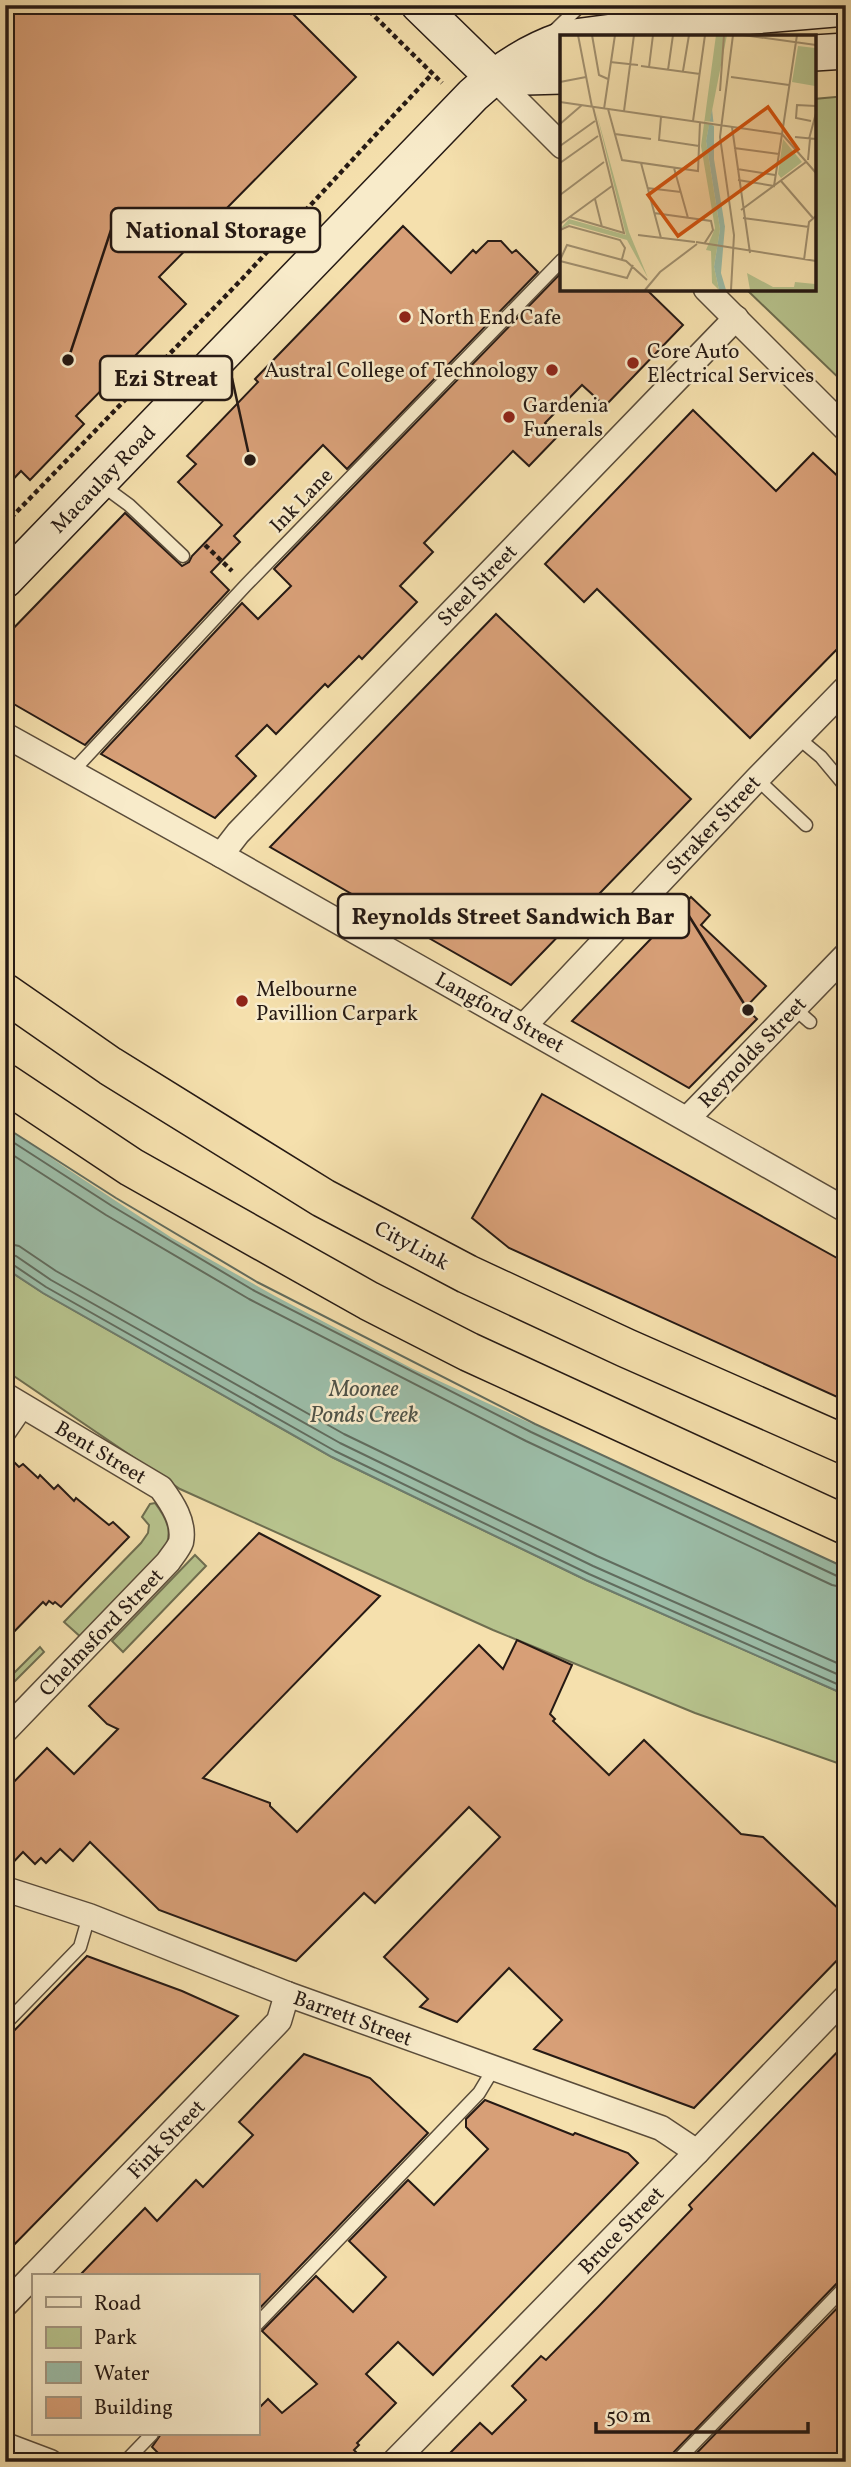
<svg xmlns="http://www.w3.org/2000/svg" width="851" height="2467" viewBox="0 0 851 2467" font-family="Vollkorn,serif">
<style>
.green{fill:#b7c38d;stroke:#6e6e50;stroke-width:2}
.water{fill:#9cbda8;stroke:#6d7c6d;stroke-width:2}
.pier{fill:#f5e0ad}
.lines{fill:none;stroke-linecap:round;stroke-linejoin:round}
.shore{stroke:#616c5e;stroke-width:2}
.building{fill:#d79f77;stroke:#261a14;stroke-width:2}
.lane-casing{stroke:#5a4c3a;stroke-width:15}
.street-casing{stroke:#5a4c3a;stroke-width:27}
.secondary-casing{stroke:#261a14;stroke-width:38}
.highway-casing{stroke:#261a14;stroke-width:41}
.path{stroke:#261a14;stroke-width:4.5;stroke-dasharray:5 3.5;stroke-linecap:butt}
.lane{stroke:#f8ebca;stroke-width:12}
.street{stroke:#f8ebca;stroke-width:24}
.secondary{stroke:#f8ebca;stroke-width:35}
.highway{stroke:#f5e0ad;stroke-width:38}
.poi-dot{fill:#8f2418;stroke:#f8ebca;stroke-width:2.5}
.labels{text-anchor:middle;stroke-width:5;stroke-linejoin:round;paint-order:stroke}
.poi-label{font-size:21px;fill:#261a14;stroke:#f8ebca;text-anchor:start}
.street-label{font-size:21px;fill:#261a14;stroke:#f8ebca}
.water-label{font-size:23px;font-style:italic;fill:#4f5348;stroke:#f8ebca}
.inset-road{fill:none;stroke:#a29170;stroke-width:2}
.view{fill:#d5530d;fill-opacity:0.15;stroke:#d5530d;stroke-width:3.5}
.inset-edge{fill:none;stroke:#261a14;stroke-width:3.5}
.leader{fill:none;stroke:#261a14;stroke-width:2.5}
.callout-dot{fill:#261a14;stroke:#f8ebca;stroke-width:2.5}
.callout{fill:#f8ebca;stroke:#261a14;stroke-width:2.5}
.callout-label{font-size:23px;text-anchor:middle;font-weight:bold;fill:#261a14}
</style>
<rect width="100%" height="100%" fill="#f5e0ad"/>
<filter id="stains"><feTurbulence type="fractalNoise" baseFrequency=".00286" numOctaves="4"/><feColorMatrix values="0 0 0 0 .2 0 0 0 0 .09 0 0 0 0 .02 0 0 0 .5 -.17"/></filter>
<radialGradient id="worn" r=".72"><stop offset=".6" stop-color="#630" stop-opacity="0"/><stop offset="1" stop-color="#630" stop-opacity=".3"/></radialGradient>
<g class="green">
<polygon points="846,96 846,385 746,289 814,289 814,99"/>
<polygon points="5,1268 43,1293 332,1457 586,1580 846,1695 846,1766 695,1713 493,1630 180,1489 5,1370"/>
<path d="M155 1503C170 1523 173 1534 162 1557L83 1639 64 1622 141 1543 148 1533 149 1525 142 1517 150 1504Z"/>
<polygon points="195,1555 206,1566 123,1652 112,1641"/>
<polygon points="40,1647 44,1652 5,1691 5,1682"/>
</g>
<polygon class="water" points="5,1119 260,1276 538,1418 846,1563 846,1695 586,1580 332,1457 43,1293 5,1268"/>
<polygon class="pier" points="5,1115 122,1189 262,1273 539,1414 846,1559 846,1568 413,1369 275,1296 172,1238 69,1170 5,1126"/>
<g class="lines">
<g class="shore">
<polyline points="5,1127 116,1198 257,1282 535,1424 846,1568"/>
<polyline points="5,1137 112,1206 253,1290 531,1432 837,1576 846,1577"/>
<polyline points="5,1150 106,1215 249,1299 526,1441 832,1585 846,1588"/>
<polyline points="5,1243 19,1246 56,1271 344,1434 597,1556 846,1667"/>
<polyline points="5,1254 16,1256 51,1280 340,1443 593,1566 846,1678"/>
<polyline points="5,1263 12,1264 46,1287 335,1451 589,1574 846,1688"/>
</g>
</g>
<g class="building">
<polygon points="5,5 284,5 356,77 159,277 186,304 76,416 84,424 30,480 21,471 5,488"/>
<polygon points="403,226 451,273 473,250 476,253 488,241 501,241 512,253 516,250 538,272 347,469 323,445 234,536 240,542 211,572 229,590 85,745 5,699 5,637 125,513 182,566 189,562 192,556 222,525 178,482 196,464 187,456 258,382 255,379"/>
<polygon points="562,272 562,289 646,289 683,325 605,406 582,385 545,423 558,436 529,466 513,451 424,543 433,552 400,586 417,602 362,659 359,656 328,687 325,684 276,734 267,725 236,756 256,776 215,818 101,754 242,603 258,619 291,586 274,569"/>
<polygon points="693,410 776,491 813,453 846,484 846,640 750,738 597,589 584,602 545,564"/>
<polygon points="496,614 691,799 511,985 406,925 367,898 364,901 270,847"/>
<polygon points="691,897 710,915 701,925 766,986 745,1008 757,1019 689,1088 572,1021"/>
<polygon points="542,1094 846,1263 846,1401 509,1248 472,1218"/>
<polygon points="5,1453 19,1467 23,1464 38,1478 40,1475 54,1489 58,1485 74,1501 76,1498 109,1525 113,1522 129,1537 61,1607 55,1602 53,1604 49,1601 46,1605 43,1602 5,1641"/>
<polygon points="259,1533 380,1596 203,1778 270,1803 270,1806 297,1832 479,1645 503,1669 517,1640 572,1665 550,1714 555,1719 553,1721 609,1775 644,1740 741,1834 763,1837 846,1916 846,1951 694,2108 534,2049 562,2020 509,1968 457,2022 420,2007 428,1999 384,1957 500,1837 469,1807 375,1903 364,1893 296,1961 159,1910 90,1842 73,1861 60,1849 46,1863 41,1858 35,1864 23,1852 5,1871 5,1791 47,1748 74,1774 118,1729 107,1724 89,1706"/>
<polygon points="87,1956 182,1991 238,2016 5,2254 5,2040"/>
<polygon points="846,2043 846,2277 840,2280 670,2456 667,2462 441,2462 480,2423 492,2434 526,2400 512,2386 541,2356 546,2360 598,2307 692,2209 689,2205"/>
<polygon points="304,2054 370,2078 428,2133 257,2311 257,2276 79,2276 145,2208 157,2221 196,2180 203,2187 253,2135 239,2122"/>
<polygon points="485,2100 573,2135 575,2133 628,2153 638,2163 433,2375 398,2342 366,2374 396,2403 357,2443 359,2445 354,2450 357,2453 344,2462 167,2462 152,2447 161,2434 257,2434 257,2410 268,2399 282,2413 317,2384 262,2331 316,2276 353,2312 386,2277 349,2241 408,2180 434,2205 488,2149 466,2127 466,2119"/>
<polygon points="846,2299 846,2462 688,2462"/>
</g>
<g class="lines">
<g class="lane-casing">
<g id="lane">
<polyline points="551,34 581,5"/>
<polyline points="99,483 129,505 183,556"/>
<polyline points="797,737 821,757 846,787"/>
<polyline points="72,772 246,585 562,260"/>
<polyline points="757,779 806,825"/>
<polyline points="794,1008 810,1022"/>
<polyline points="5,1440 27,1408"/>
<polyline points="5,2024 80,1947 89,1916"/>
<polyline points="257,2324 479,2093 494,2068"/>
<polyline points="125,2462 152,2434"/>
<polyline points="676,2462 846,2286"/>
</g>
</g>
<g class="street-casing">
<g id="street">
<polyline points="494,78 562,146"/>
<polyline points="706,289 846,429"/>
<polyline points="5,735 221,855 846,1210"/>
<polyline points="221,855 238,833 736,318"/>
<polyline points="524,1026 757,779 846,688"/>
<polyline points="688,1118 846,955"/>
<path d="M5 1395 161 1488C172 1503 185 1522 181 1542 179 1548 172 1556 168 1562L5 1731"/>
<polyline points="5,1889 89,1916 287,1994 661,2128 697,2152"/>
<polyline points="33,2276 279,2021 287,1994"/>
<polyline points="5,2305 33,2276"/>
<polyline points="5,2445 50,2462"/>
<polyline points="394,2462 697,2152 846,1997"/>
</g>
</g>
<g class="secondary-casing">
<g id="secondary">
<polyline points="419,5 494,78"/>
<polyline points="574,37 696,21 846,8"/>
<polyline points="814,53 846,51"/>
<polyline points="494,78 562,76"/>
<path d="M5 580 473 95C498 72 530 51 562 40"/>
</g>
</g>
<g class="highway-casing">
<g id="highway">
<polyline points="5,993 110,1066 323,1198 467,1274 626,1348 846,1445"/>
<polyline points="5,1083 131,1167 369,1301 469,1352 846,1525"/>
</g>
</g>
<g class="path">
<polyline points="363,5 442,83"/>
<polyline points="5,524 242,279 432,74"/>
<polyline points="205,545 232,571"/>
</g>
<use href="#lane" class="lane"/>
<use href="#street" class="street"/>
<use href="#secondary" class="secondary"/>
<use href="#highway" class="highway"/>
</g>
<g class="poi-dot">
<circle cx="405" cy="317" r="7"/>
<circle cx="633" cy="363" r="7"/>
<circle cx="552" cy="370" r="7"/>
<circle cx="509" cy="417" r="7"/>
<circle cx="242" cy="1001" r="7"/>
</g>
<g class="labels">
<g class="poi-label">
<text x="419" y="324">North End Cafe</text>
<text x="647" y="358">Core Auto<tspan x="647" dy="24">Electrical Services</tspan></text>
<text x="538" y="377" text-anchor="end">Austral College of Technology</text>
<text x="523" y="412">Gardenia<tspan x="523" dy="24">Funerals</tspan></text>
<text x="256" y="996">Melbourne<tspan x="256" dy="24">Pavillion Carpark</tspan></text>
</g>
<g class="street-label">
<text transform="translate(103 479) rotate(-46)" y="7">Macaulay Road</text>
<text transform="translate(301 500) rotate(-46)" y="7">Ink Lane</text>
<text transform="translate(477 585) rotate(-46)" y="7">Steel Street</text>
<text transform="translate(713 825) rotate(-47)" y="7">Straker Street</text>
<text transform="translate(500 1012) rotate(29)" y="7">Langford Street</text>
<text transform="translate(752 1052) rotate(-46)" y="7">Reynolds Street</text>
<text transform="translate(412 1245) rotate(28)" y="7">CityLink</text>
<text transform="translate(101 1452) rotate(31)" y="7">Bent Street</text>
<text transform="translate(101 1632) rotate(-46)" y="7">Chelmsford Street</text>
<text transform="translate(353 2018) rotate(20)" y="7">Barrett Street</text>
<text transform="translate(166 2139) rotate(-46)" y="7">Fink Street</text>
<text transform="translate(621 2230) rotate(-46)" y="7">Bruce Street</text>
</g>
<g class="water-label">
<text x="364" y="1396">Moonee<tspan x="364" dy="26">Ponds Creek</tspan></text>
</g>
</g>
<g transform="translate(560 35)">
<rect width="256" height="256" fill="#f5e0ad"/>
<path d="M156 0H167L146 106 160 194 154 232 159 255 152 248 151 216 146 215 155 193 141 111ZM238 11 255 13V51L232 47ZM36 76 69 197 88 243 67 205 10 189 0 194 9 184 66 200ZM223 104 242 127 221 143 218 139ZM187 238 213 252H234L235 247 255 249V255H190Z" fill="#b7c38d"/>
<path d="M152 74 165 191 161 238 166 255H159L154 232 160 194 146 106Z" fill="#9cbda8"/>
<path d="M156 72 159 130 169 191 168 210 154 124V91L144 86 154 87Z" fill="#f5e0ad"/>
<path class="inset-road" d="M18 0 32 72M32 0 39 40 48 44M183 0 256 10M50 27 78 30M81 31 140 39M89 32 93 0M108 35 113 0M123 36 129 0M171 42 229 50M0 47 26 42M160 56 164 0M0 67 222 99 214 151 178 145M44 74 55 0M48 74 62 125 138 136 140 87M64 76 74 0M101 82 99 105 139 111M133 86 145 0M251 86 236 83 237 70 256 71M0 89 22 70M172 92 190 218M55 99 91 104M222 99 237 0M222 99 256 138M235 102 256 104M249 104 256 78M0 111 35 86M174 113 219 119M248 125 250 104M0 128 38 101M81 128 101 203M114 133 128 183M177 134 215 140M221 146 253 183M87 153 121 157M0 160 44 127M35 164 42 192M181 175 246 127M94 178 151 186 153 195 144 209M10 182 64 198 33 72M183 183 249 192M0 189 52 151M0 195 9 191 60 205 65 213 62 224M78 200 135 207M136 207 256 226M0 225 7 210 66 226 87 245M244 225 249 187 256 181M0 226 67 243 73 230M85 255 100 237 137 209M171 255 174 200 160 102 173 0"/>
<path class="view" d="M208 72 238 114 118 201 88 160Z"/>
<rect width="256" height="256" class="inset-edge"/>
</g>
<path class="leader" d="M68 360L111 230M250 460L232 378M748 1010L689 916"/>
<g class="callout-dot">
<circle cx="68" cy="360" r="7"/>
<circle cx="250" cy="460" r="7"/>
<circle cx="748" cy="1010" r="7"/>
</g>
<g class="callout">
<rect x="111" y="208" width="209" height="44" rx="7"/>
<rect x="100" y="356" width="132" height="44" rx="7"/>
<rect x="338" y="894" width="351" height="44" rx="7"/>
</g>
<g class="callout-label">
<text x="216" y="238">National Storage</text>
<text x="166" y="386">Ezi Streat</text>
<text x="513" y="924">Reynolds Street Sandwich Bar</text>
</g>
<rect width="851" height="2467" fill="none" stroke="#f5e0ad" stroke-width="28"/>
<rect x="7" y="7" width="837" height="2453" fill="none" stroke="#261a14" stroke-width="3.5"/>
<rect x="14" y="14" width="823" height="2439" fill="none" stroke="#261a14" stroke-width="2"/>
<rect x="32" y="2274" width="228" height="161" fill="#f8ebca" stroke="#a49781" stroke-width="2"/>
<rect x="46" y="2297" width="35" height="10" fill="#f8ebca" stroke="#a49781" stroke-width="2"/>
<text x="94" y="2310" font-size="21" fill="#261a14">Road</text>
<rect x="46" y="2327" width="35" height="21" fill="#b7c38d" stroke="#a49781" stroke-width="2"/>
<text x="94" y="2344" font-size="21" fill="#261a14">Park</text>
<rect x="46" y="2362" width="35" height="21" fill="#9cbda8" stroke="#a49781" stroke-width="2"/>
<text x="94" y="2380" font-size="21" fill="#261a14">Water</text>
<rect x="46" y="2397" width="35" height="21" fill="#d79f77" stroke="#a49781" stroke-width="2"/>
<text x="94" y="2414" font-size="21" fill="#261a14">Building</text>
<path d="M596 2422v10h212v-10" fill="none" stroke="#261a14" stroke-width="3.5"/>
<text x="606" y="2422" font-size="21" fill="#261a14" stroke="#f8ebca" stroke-width="5" paint-order="stroke">50 m</text>
<rect width="100%" height="100%" filter="url(#stains)"/>
<rect width="100%" height="100%" fill="url(#worn)"/>
</svg>
